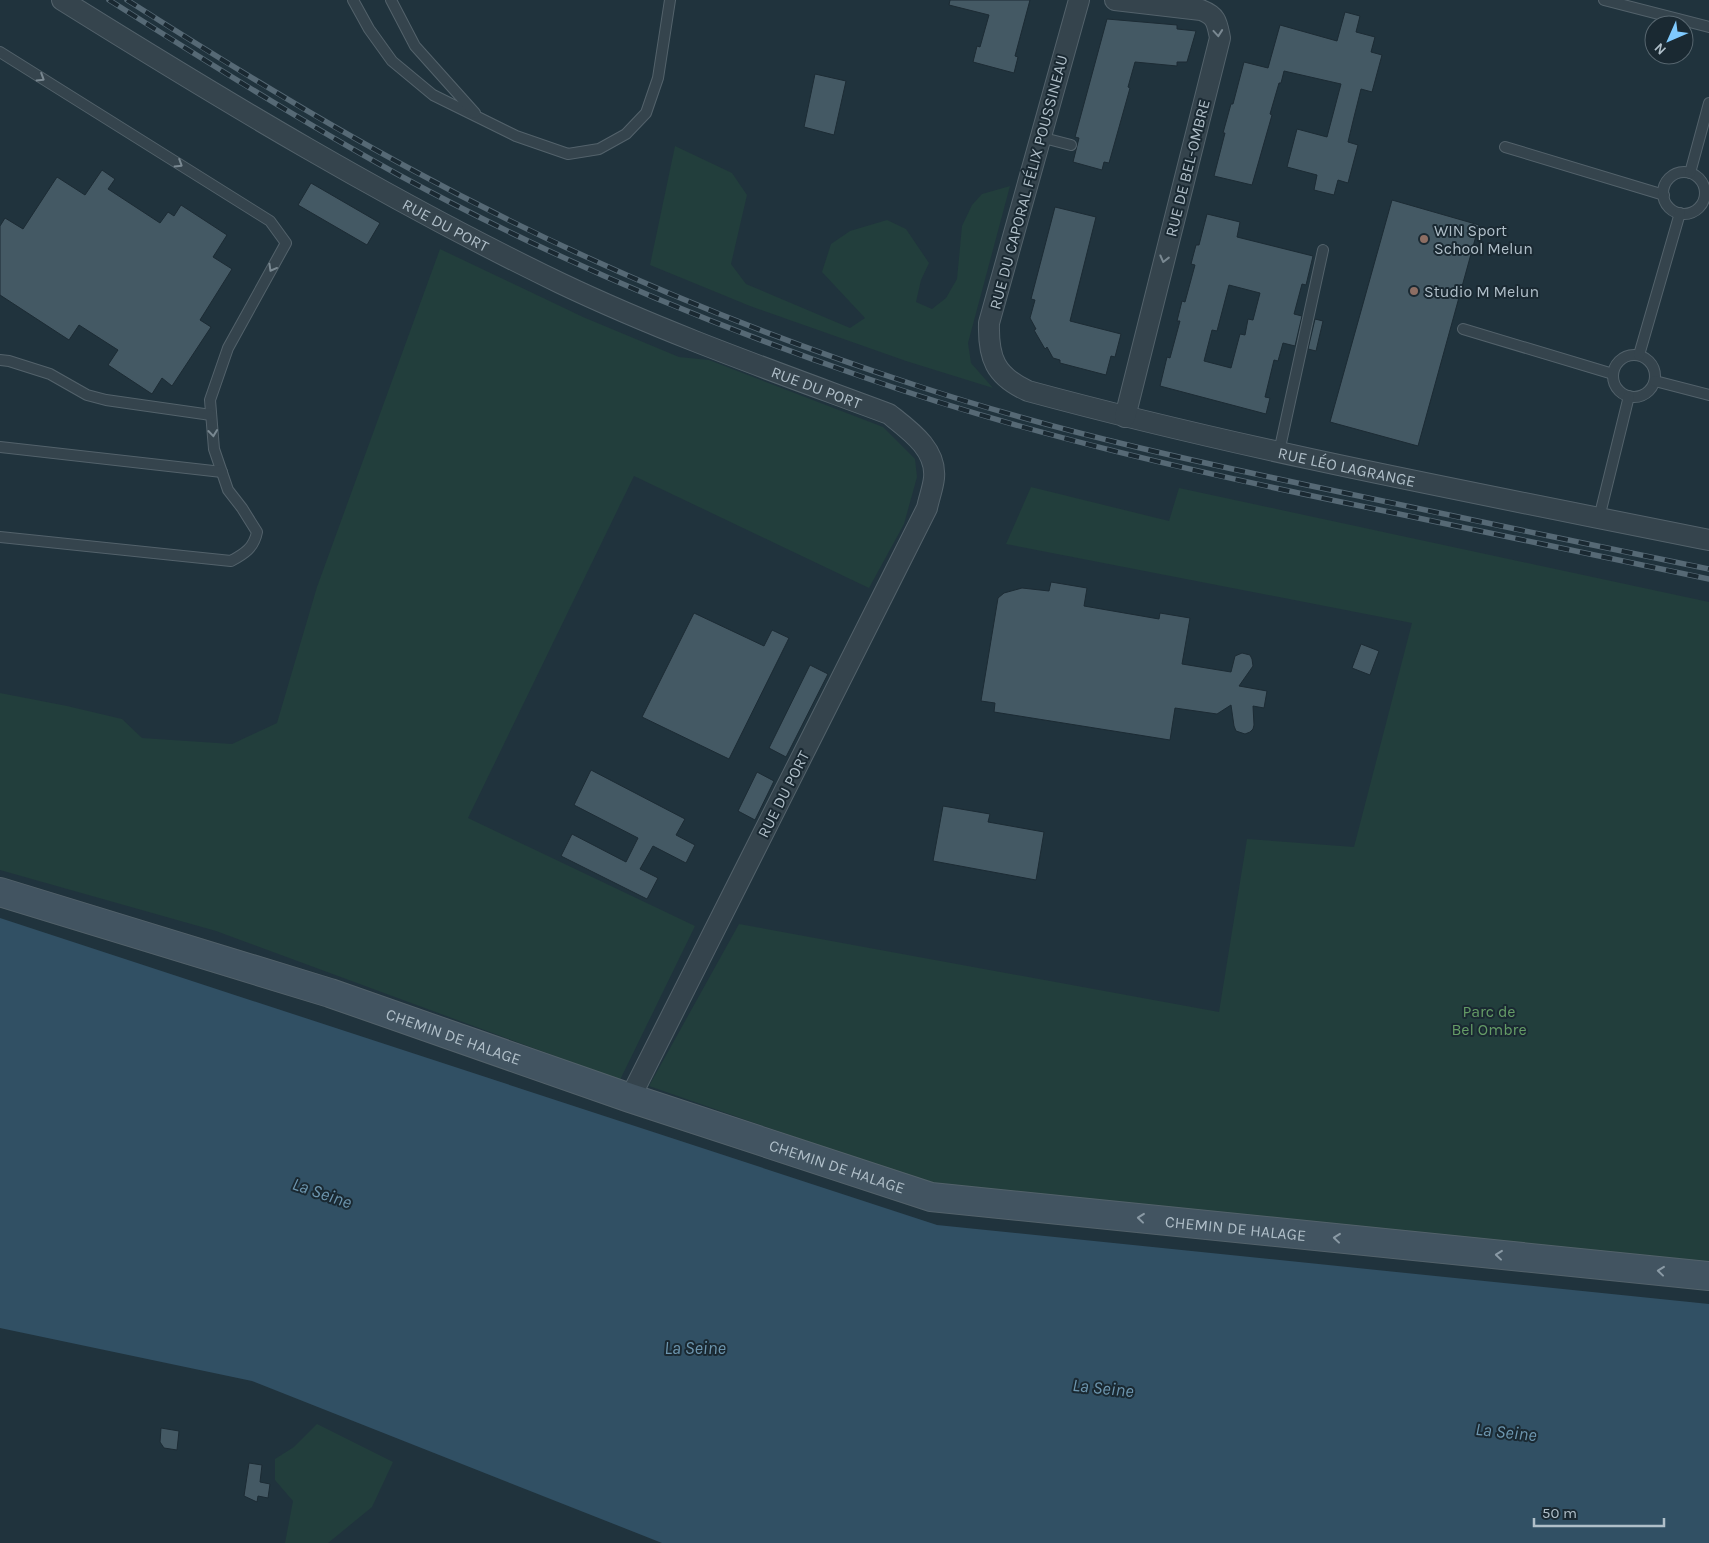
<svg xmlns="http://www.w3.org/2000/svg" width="1709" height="1543" viewBox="0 0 1709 1543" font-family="Karla,sans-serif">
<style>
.green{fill:#223e3c}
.water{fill:#315064}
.building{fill:#445964;stroke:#1c2b34;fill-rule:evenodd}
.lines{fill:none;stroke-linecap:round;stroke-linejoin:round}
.lane-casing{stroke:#53626b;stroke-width:12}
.street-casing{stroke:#53626b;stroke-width:22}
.secondary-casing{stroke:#53626b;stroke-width:30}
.lane{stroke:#35444d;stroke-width:10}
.street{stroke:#35444d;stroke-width:20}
.secondary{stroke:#425461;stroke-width:28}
.rail-casing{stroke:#566975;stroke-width:5.5}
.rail{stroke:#1a2932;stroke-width:4;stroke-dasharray:11;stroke-linecap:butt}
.oneway{stroke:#798891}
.oneway2{stroke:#8a9aa5}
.education-dot{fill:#8d6e63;stroke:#1a2932;stroke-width:2}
.labels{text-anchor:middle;stroke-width:4;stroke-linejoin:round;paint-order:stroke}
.street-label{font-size:16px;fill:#b0bfc9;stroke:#1a2932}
.poi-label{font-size:16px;fill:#b0bfc9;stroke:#1a2932;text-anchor:start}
.park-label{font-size:16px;fill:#659c66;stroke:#1a2932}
.water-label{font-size:18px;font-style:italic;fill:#6d96af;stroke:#1a2932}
</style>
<rect width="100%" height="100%" fill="#20333d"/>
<g class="green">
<polygon points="675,146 732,173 747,195 731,264 746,284 850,328 865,318 822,272 831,244 850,231 887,220 906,229 929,263 921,280 916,302 932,309 946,298 957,279 962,226 972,205 982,194 1010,186 968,343 971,363 993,388 906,361 750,306 650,265"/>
<polygon points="440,249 583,317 679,357 709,360 883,427 915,459 917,477 904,524 869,588 634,476 468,818 695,926 620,1080 216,931 0,870 0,693 67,706 122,719 142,738 232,744 277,723 317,587"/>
<polygon points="1031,487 1169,521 1179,488 1709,602 1709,1262 927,1183 649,1086 739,924 1219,1012 1247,839 1354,847 1412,623 1006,544"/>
<polygon points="317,1424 393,1462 372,1507 328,1543 285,1543 293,1501 275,1480 275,1459 294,1447"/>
</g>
<polygon class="water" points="0,918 937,1225 1709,1304 1709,1543 662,1543 252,1381 0,1328"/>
<g class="building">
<polygon points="950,0 1030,0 1015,56 1018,57 1014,73 973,62 977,46 980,47 989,15 949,5"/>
<polygon points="1345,12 1360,16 1356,32 1375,37 1371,52 1382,55 1372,92 1361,89 1354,117 1348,142 1358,145 1348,183 1338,180 1334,195 1314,190 1317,175 1287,167 1297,129 1327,137 1341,84 1284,71 1281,83 1279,83 1270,114 1272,115 1252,185 1214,176 1225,133 1223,133 1231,104 1233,104 1244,62 1268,68 1280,25 1337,41"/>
<polygon points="1107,19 1177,25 1177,29 1196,31 1187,62 1177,62 1177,66 1135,62 1128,87 1130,88 1109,163 1104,162 1102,170 1073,162 1079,138 1075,137"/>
<polygon points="815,74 846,81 834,135 804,127"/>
<polygon points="102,170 115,179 108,189 160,223 168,212 174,216 181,205 227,235 213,257 232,269 200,320 211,327 172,386 162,378 152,394 108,365 118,350 79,325 69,340 0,295 0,226 5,218 23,229 57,177 85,195"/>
<polygon points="311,183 380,223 367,245 298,205"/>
<polygon points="1392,200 1479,225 1418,446 1330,422"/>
<polygon points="1055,207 1096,217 1070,321 1121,334 1115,357 1111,356 1106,375 1060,363 1060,360 1053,358 1047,347 1045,349 1034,330 1036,329 1030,318 1035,300 1031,299"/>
<path d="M1207 214 1240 222 1237 237 1313 256 1306 285 1302 284 1294 314 1302 316 1295 346 1283 343 1278 361 1274 360 1265 397 1270 398 1266 414 1160 386 1167 357 1170 358 1180 321H1177L1182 301 1185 302 1195 265 1191 264 1196 245H1199ZM1229 285 1260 293 1253 320 1248 319 1245 335 1240 334 1231 368 1204 361 1212 330 1217 331Z"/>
<polygon points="1315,319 1323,321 1316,351 1308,349"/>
<polygon points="1051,582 1087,588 1084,606 1159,619 1160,613 1190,618 1182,664 1231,672 1235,656 1242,653 1250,655 1252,659 1253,666 1239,686 1267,691 1264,708 1253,706 1254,725 1253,729 1250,732 1245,734 1236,731 1234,726 1231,705 1217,714 1175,708 1170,740 994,712 995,703 981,701 998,598 1004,593 1022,588 1049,591"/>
<polygon points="694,613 764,646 772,630 789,638 729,759 642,717"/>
<polygon points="1361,644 1379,651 1370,675 1352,668"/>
<polygon points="810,665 828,674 786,757 769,748"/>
<polygon points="591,770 685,819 676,835 695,845 686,863 653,846 640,869 658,878 647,899 561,856 572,834 626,862 638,838 574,805"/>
<polygon points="757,772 774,781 755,820 738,811"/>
<polygon points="943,806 990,814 988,822 1044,832 1036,880 933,861"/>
<polygon points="161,1428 179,1431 177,1450 164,1448 160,1442"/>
<polygon points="249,1463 262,1465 260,1482 270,1484 268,1498 258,1496 257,1502 244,1496"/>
</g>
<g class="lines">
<g class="lane-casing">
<g id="lane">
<polyline points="353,0 369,29 392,61 433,95 516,136 568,154 599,149 626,134 646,113 658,78 670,0"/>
<polyline points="391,0 415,46 475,113"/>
<polyline points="1604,0 1709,27"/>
<path d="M0 52 270 221 286 243 228 348 210 400 214 449 228 490 242 508 257 532C254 548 244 554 231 561L0 537"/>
<polyline points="1040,137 1071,145"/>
<polyline points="1505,147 1664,195"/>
<circle cx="1684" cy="193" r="21"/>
<polyline points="1690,173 1709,103"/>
<polyline points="1463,329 1613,374"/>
<circle cx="1634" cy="376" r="21"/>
<polyline points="1639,355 1680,213"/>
<polyline points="0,360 9,361 50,374 87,395 106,400 211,415"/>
<polyline points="1655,381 1709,395"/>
<polyline points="0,447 222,472"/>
<polyline points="1279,452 1323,250"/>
<polyline points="1599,518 1629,396"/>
</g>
</g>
<g class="street-casing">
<g id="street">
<path id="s1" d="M62 0C224 101 388 200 560 283 667 334 779 373 889 414 909 430 937 449 934 478 933 488 929 498 927 508L630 1098"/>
<path id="s2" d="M1079 0 989 323C988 358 995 376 1028 391 1253 452 1481 494 1709 540"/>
<path d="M1115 0 1201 10C1217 16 1217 23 1220 38L1125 417"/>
</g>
</g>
<g class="secondary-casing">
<g id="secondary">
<path id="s3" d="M0 892 330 993 630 1098 931 1197 1709 1276"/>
</g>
</g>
<use href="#lane" class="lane"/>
<use href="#street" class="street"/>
<use href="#secondary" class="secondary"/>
<g class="rail-casing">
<g id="rail">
<path d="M109 0C204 60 299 120 397 174 545 255 703 322 863 377 1031 436 1205 474 1380 510 1490 533 1599 556 1709 579"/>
<path d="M127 0C218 58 310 115 405 166 569 256 743 329 921 387 1064 434 1211 465 1359 496 1476 521 1592 545 1709 569"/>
</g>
</g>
<use href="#rail" class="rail"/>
</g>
<defs><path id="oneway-chevron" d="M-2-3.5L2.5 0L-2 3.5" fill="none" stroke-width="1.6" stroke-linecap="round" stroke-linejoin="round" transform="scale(1.25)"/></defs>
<g class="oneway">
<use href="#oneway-chevron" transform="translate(1218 33) rotate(85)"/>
<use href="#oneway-chevron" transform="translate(41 78) rotate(32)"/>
<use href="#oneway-chevron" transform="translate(179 164) rotate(32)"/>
<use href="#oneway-chevron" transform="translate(1164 259) rotate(104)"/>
<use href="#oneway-chevron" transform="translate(272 268) rotate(119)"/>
<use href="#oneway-chevron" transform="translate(213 433) rotate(84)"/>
</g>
<g class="oneway2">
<use href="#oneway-chevron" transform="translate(1141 1218) rotate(-174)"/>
<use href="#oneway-chevron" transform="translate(1337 1238) rotate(-174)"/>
<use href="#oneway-chevron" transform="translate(1499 1255) rotate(-174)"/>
<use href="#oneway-chevron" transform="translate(1661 1271) rotate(-174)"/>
</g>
<g class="education-dot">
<circle cx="1424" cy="239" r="5"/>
<circle cx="1414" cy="291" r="5"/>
</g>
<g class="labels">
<g class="street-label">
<text transform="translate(1187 168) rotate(-76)" y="6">RUE DE BEL-OMBRE</text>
<text transform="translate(1028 182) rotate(-75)" y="6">RUE DU CAPORAL FÉLIX POUSSINEAU</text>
<text dy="6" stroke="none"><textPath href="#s1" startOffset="445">RUE DU PORT</textPath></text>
<text dy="6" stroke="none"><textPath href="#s1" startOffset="850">RUE DU PORT</textPath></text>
<text dy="6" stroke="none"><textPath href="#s2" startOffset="748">RUE LÉO LAGRANGE</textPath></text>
<text transform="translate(783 794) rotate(-63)" y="6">RUE DU PORT</text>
<text dy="6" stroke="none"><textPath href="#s3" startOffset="476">CHEMIN DE HALAGE</textPath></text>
<text dy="6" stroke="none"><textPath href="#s3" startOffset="881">CHEMIN DE HALAGE</textPath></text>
<text dy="6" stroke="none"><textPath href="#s3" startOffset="1286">CHEMIN DE HALAGE</textPath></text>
</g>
<g class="poi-label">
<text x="1434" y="236">WIN Sport<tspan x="1434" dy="18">School Melun</tspan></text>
<text x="1424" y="297">Studio M Melun</text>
</g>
<g class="park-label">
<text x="1489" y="1017">Parc de<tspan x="1489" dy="18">Bel Ombre</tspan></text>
</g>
<g class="water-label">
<text transform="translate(322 1193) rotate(19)" y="6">La Seine</text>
<text x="695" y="1354">La Seine</text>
<text transform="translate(1103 1388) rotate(6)" y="6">La Seine</text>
<text transform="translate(1506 1432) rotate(6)" y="6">La Seine</text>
</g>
</g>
<g transform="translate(1669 40) rotate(225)"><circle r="24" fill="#1a2932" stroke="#56656e"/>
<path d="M0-4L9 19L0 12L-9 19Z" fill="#7fcaff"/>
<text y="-8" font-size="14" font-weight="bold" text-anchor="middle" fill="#b0bfc9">N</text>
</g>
<path d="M1534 1518v8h130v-8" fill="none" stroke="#b0bfc9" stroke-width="2.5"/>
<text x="1542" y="1518" font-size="15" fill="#b0bfc9" stroke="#1a2932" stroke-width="4" paint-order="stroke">50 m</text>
</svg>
